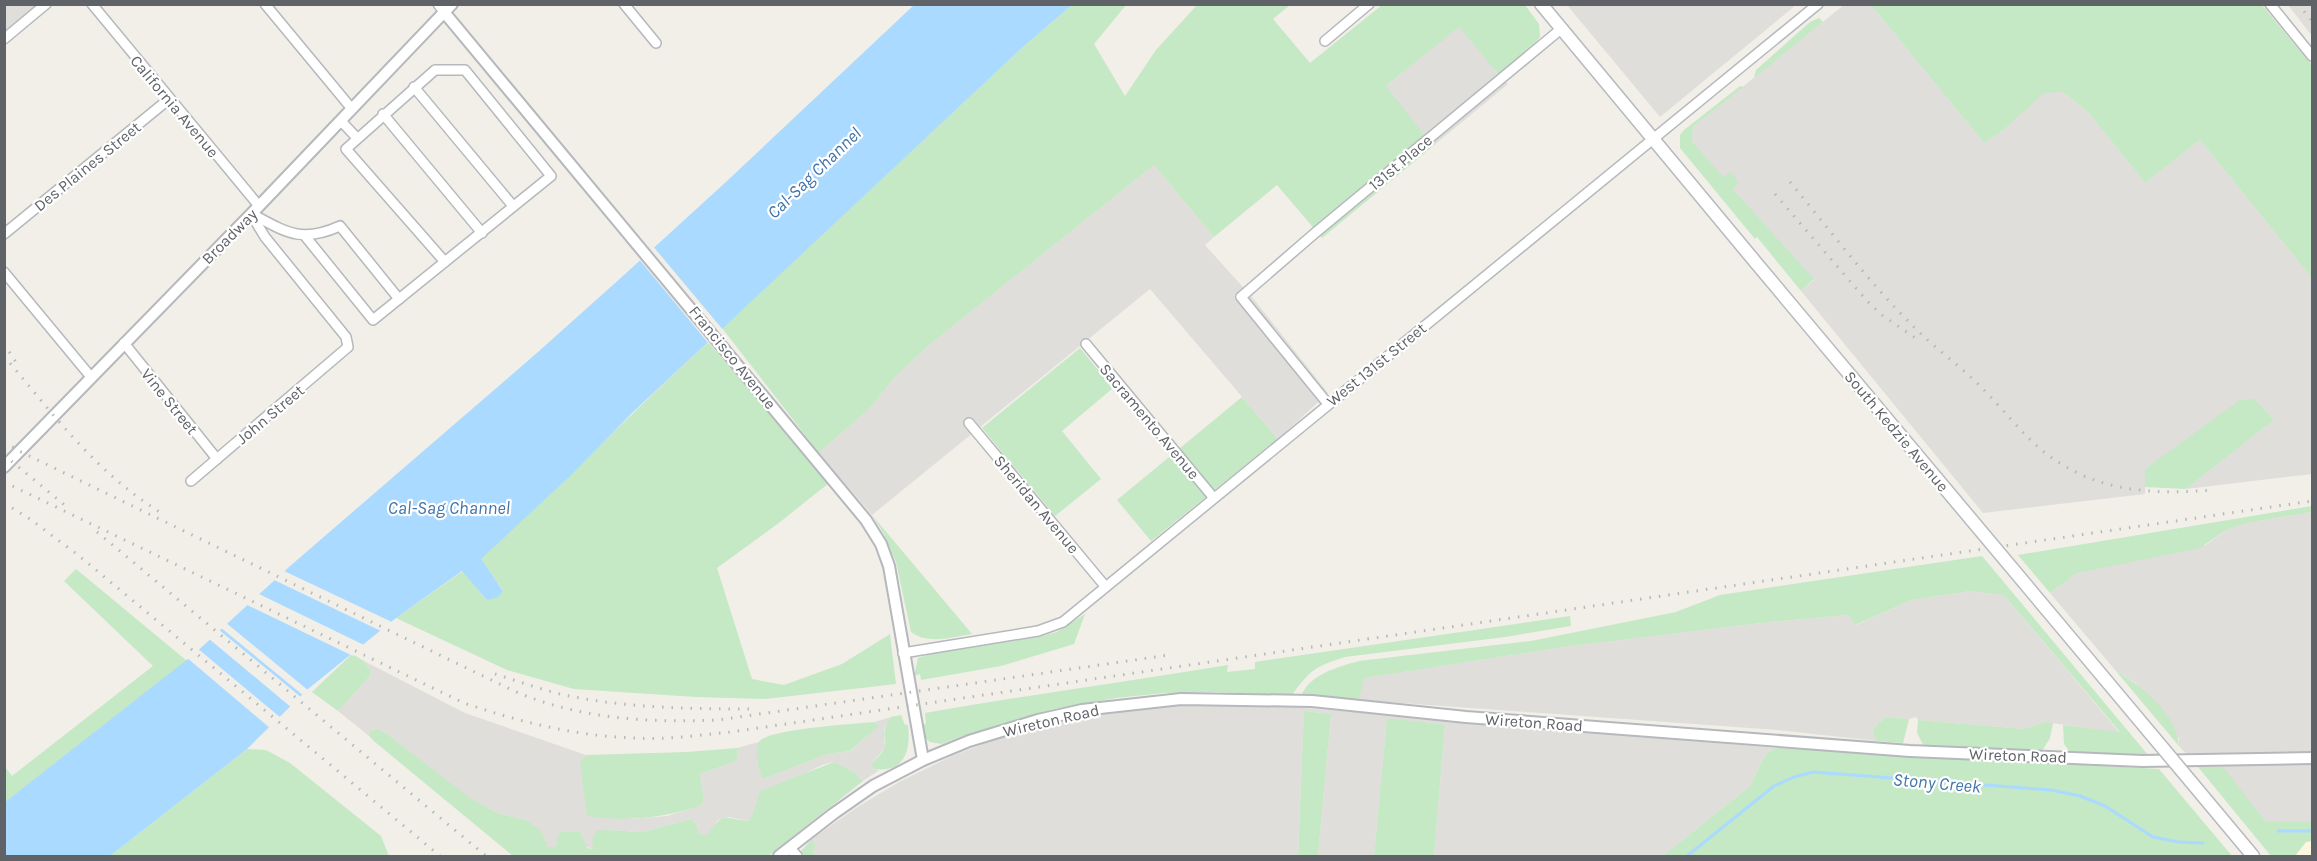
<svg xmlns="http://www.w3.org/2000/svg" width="2317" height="861" viewBox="0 0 2317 861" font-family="Karla,sans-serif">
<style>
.commercial{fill:#fef7e0}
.industrial{fill:#e0deda}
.green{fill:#c5e8c5}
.water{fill:#aadaff}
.pier{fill:#f1efe8}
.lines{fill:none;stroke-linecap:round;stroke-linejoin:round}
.stream{stroke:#aadaff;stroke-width:3}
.minor-casing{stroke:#b5b8bc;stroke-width:12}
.tertiary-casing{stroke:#b5b8bc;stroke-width:14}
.secondary-casing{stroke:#b6babf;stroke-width:15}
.minor{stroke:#fff;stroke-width:9}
.tertiary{stroke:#fff;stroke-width:10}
.secondary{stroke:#fff;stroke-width:12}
.rail{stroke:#b6b7b8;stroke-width:3;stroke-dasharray:1.5 8;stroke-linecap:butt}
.secondary-bridge-casing{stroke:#b6babf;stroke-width:15;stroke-linecap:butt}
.secondary-bridge{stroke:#fff;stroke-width:12}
.labels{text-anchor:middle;stroke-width:4.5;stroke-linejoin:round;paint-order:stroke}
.street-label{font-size:16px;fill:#5f6368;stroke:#fff}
.water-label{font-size:18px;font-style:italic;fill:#4174aa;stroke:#fff}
</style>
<rect width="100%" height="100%" fill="#f1efe8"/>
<polygon class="commercial" points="2312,841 2312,856 2295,856 2306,842"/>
<g class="industrial">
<polygon points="5,4 37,4 37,5 5,31"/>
<polygon points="1845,4 1871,5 1984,143 2001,132 2044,92 2063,92 2088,112 2145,183 2200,140 2312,278 2312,474 2186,489 2274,420 2255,399 2145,469 2145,494 1983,513 1801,291 1814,280 1732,188 1738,183 1723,178 1692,141 1693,127"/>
<polygon points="1567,5 1796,5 1660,117"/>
<polygon points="2288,5 2312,5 2312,36"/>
<polygon points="1459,26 1508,84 1433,146 1385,87"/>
<polygon points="1154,165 1214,237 1205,245 1252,297 1328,393 1278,439 1150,289 872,515 819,453 871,407 894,378 929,345"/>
<polygon points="2312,512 2312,821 2266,823 2223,768 2198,767 2179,746 2179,739 2136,683 2116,671 2050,593 2077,573 2206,545 2226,530 2247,523"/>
<polygon points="1970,591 2004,595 2120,733 2045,722 2023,729 1918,720 1916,717 1909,719 1885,717 1872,730 1877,741 1777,730 1359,700 1363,678 1571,646 1769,622 1849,615 1856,625 1912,600"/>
<polygon points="364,661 465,713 586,755 580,762 631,819 667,816 700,806 704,800 700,774 737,761 737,748 759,742 758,762 763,779 828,754 851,751 878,726 874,722 891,717 884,729 885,748 871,764 874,769 879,770 863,781 854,772 833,762 822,765 798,777 753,813 748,821 729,817 718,820 707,836 699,834 697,825 691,819 643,832 608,830 592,840 594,849 557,839 556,847 548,847 544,840 526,820 497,813 470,799 386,733 377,729 370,730 369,736 338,711 370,676 371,671"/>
<polygon points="1184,702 1282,706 1776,748 1769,752 1763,759 1750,786 1663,856 1434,856 1445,726 1387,718 1374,856 1318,856 1331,714 1304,711 1298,856 816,856 812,852 816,847 812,839 856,808 899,782 952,756 1010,734 1068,719 1127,708"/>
</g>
<g class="green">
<polygon points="1072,5 1126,5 1094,44 1125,96 1156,50 1197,5 1290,5 1273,19 1310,63 1382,5 1525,5 1539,24 1540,37 1529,51 1500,76 1459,27 1386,86 1433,146 1322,238 1277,185 1214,237 1154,165 929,345 894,378 871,407 819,453 722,328 1024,46"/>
<polygon points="1871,5 2262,5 2312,65 2312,278 2200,140 2145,183 2088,112 2063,92 2044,93 2001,132 1984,143"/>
<polygon points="1819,18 1823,22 1754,78 1756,70 1810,22"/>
<polygon points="1740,86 1743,87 1693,127 1692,141 1723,177 1730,172 1739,182 1733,189 1814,279 1801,291 1757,237 1755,239 1680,148 1680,135 1684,130"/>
<path d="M708 342 829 483 780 522 717 568 752 679 784 685 842 664 890 634 896 684 765 699 696 697 574 689 507 670 396 618 463 571 487 600 503 590 480 559C557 488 631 414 708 342Z"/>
<polygon points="1080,348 1113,388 1062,431 1101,479 1055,516 982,428"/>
<polygon points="1242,397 1278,439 1151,541 1117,500"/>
<polygon points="2255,399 2274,420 2186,489 2145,487 2145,469 2240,400"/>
<polygon points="2312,506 2312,512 2247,523 2226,530 2200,548 2077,573 2050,593 2018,555"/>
<path d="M872 515 972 634C951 637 929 645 911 632L896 562 884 534Z"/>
<path d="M1982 556 2148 755H2072L2064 744 2063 725 2120 732 2004 595 1970 591 1912 600 1855 625 1849 615 1769 622 1571 646 1364 678 1359 700 1301 696C1310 674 1338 667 1359 661L1531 641 1676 612 1720 595Z"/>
<polygon points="76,569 187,661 5,802 5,767 12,776 153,666 64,581"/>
<polygon points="1085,614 1074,644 1001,666 921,680 920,674 914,676 918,658 934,653 1038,637 1057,632"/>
<path d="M1570 616 1571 626 1505 637 1345 657C1316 666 1310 670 1292 695L1215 692 1164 693 1116 698 1053 709 962 736 942 744 930 742 924 737 921 724H926L925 713C1026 695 1127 682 1228 665L1227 672 1255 669V662Z"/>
<polygon points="352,654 364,661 371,671 370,676 338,711 312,692"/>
<path d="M2116 671C2142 686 2177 714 2179 746Z"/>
<polygon points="1304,711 1331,714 1318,856 1298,856"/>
<path d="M901 715 905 725H908C911 750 905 773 874 769L871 764C875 760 881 755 884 749 889 738 878 736 891 717Z"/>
<polygon points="1885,717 1909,719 1903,743 1877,741 1872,730"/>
<polygon points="1387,718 1445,725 1434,856 1374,856"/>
<polygon points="1918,720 2023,729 2045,722 2053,723 2050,738 2042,751 1925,748 1917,733"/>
<path d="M874 722 879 726 850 751 828 754 763 779C759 770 754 752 759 742 766 729 855 724 874 722Z"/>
<path d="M377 729 386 733 470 798 497 813 526 820 541 831 548 847H556L557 839 561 832H580L587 848 593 849 592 840 596 831 608 830 643 832 691 819 697 825 699 834 707 835C723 812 723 818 748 821L753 813 760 791 834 762 854 772 863 781 768 856H513L375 742 369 736 370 730Z"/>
<path d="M737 748V761L700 774 704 800 700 806C662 818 626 822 587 816L580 762 586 755 687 752Z"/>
<polygon points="1776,748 2159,769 2232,856 1663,856 1750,786 1763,759 1769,752"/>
<polygon points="247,749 266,750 290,763 381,836 389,856 110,856"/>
<polygon points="2198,767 2223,767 2266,822 2312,821 2312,841 2306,842 2295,856 2271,856"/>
<polygon points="812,839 816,847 812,852 816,856 804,856 801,851"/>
</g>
<polygon class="water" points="914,5 1072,5 1024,46 708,342 632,413 571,475 481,559 503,591 498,597 487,600 462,571 396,618 308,689 247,749 110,856 5,856 5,802 193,655 289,567 538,352 624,275 727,181"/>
<g class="pier">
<polygon points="652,245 724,331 709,344 638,258"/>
<polygon points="282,570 394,623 383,632 272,579"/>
<polygon points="257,593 366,646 353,656 245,604"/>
<polygon points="225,622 309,691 304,696 220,627"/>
<polygon points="218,629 302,698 292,708 208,638"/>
<polygon points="197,648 281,718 270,728 186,657"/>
</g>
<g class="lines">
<g class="stream">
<polyline points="2278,831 2312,831"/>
<polyline points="1687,856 1774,786 1794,777 1813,772 2051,790 2080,796 2105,806 2153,837 2178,842 2203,843"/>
</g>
<g class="minor-casing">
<g id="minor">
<polyline points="92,4 259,206"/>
<polyline points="265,4 352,109"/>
<polyline points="438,4 444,12"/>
<polyline points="624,4 656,43"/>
<polyline points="2270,4 2312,56"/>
<polyline points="4,39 46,4"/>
<polyline points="1325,41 1369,4"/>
<polyline points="414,87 513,206"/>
<polyline points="383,114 482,233"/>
<polyline points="341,121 357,138"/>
<path d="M254 215C287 233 302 243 340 226L399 299"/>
<polyline points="4,234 169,99"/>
<polyline points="305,236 373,320 551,176 465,70 435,70 346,149 445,262"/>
<polyline points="4,272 91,377"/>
<polyline points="124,343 217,459"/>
<polyline points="1086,344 1213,497"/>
<polyline points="1328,404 1241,297 1315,233 1561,29"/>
<polyline points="969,423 1105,586"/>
<polyline points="191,481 348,347 346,337 265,237 251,214"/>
<polyline points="903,653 1038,631 1063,622 1818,4"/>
<polyline points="790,848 797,856"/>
</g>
</g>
<g class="tertiary-casing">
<g id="tertiary">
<polyline points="444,12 866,520 881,544 889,566 923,760"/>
<polyline points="4,467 259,206 452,4"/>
<polyline points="779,856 833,814 873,786 923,760 969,741 1038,720 1082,710 1181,699 1312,701 1466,717 1910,751 2142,761 2312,758"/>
</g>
</g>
<g class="secondary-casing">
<g id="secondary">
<polyline points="1541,4 1757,264"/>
<polyline points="2182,771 2253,856"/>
</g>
</g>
<use href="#minor" class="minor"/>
<use href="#tertiary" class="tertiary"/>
<use href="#secondary" class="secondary"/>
<g class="rail">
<polyline points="2298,4 2312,21"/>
<path d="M1790 182C1829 229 1867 280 1911 324 1934 348 1962 367 1985 391 2020 427 2035 454 2084 476 2126 494 2171 493 2214 490"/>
<polyline points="1775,194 1867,301 1883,316 1917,339"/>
<polyline points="4,344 16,362"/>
<path d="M4 356C53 414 97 474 163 514"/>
<path d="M4 442 19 451 514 691C579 719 648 723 718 720L1169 655"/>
<polyline points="4,455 67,507"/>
<path d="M4 482 464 703C520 722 575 736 635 738 667 740 700 735 731 732L2312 501"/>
<polyline points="4,503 30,519 78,555 440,856"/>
<polyline points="97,532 486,856"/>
<path d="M495 674C521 682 547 692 574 697 633 708 692 709 752 709"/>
</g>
<g class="secondary-bridge-casing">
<polyline id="secondary-bridge" points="1757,264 2182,771"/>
</g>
<use href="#secondary-bridge" class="secondary-bridge"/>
</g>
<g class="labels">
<g class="street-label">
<text transform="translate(175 106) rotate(50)" y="6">California Avenue</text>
<text transform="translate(1400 162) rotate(-40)" y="6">131st Place</text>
<text transform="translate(87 166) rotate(-39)" y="6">Des Plaines Street</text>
<text transform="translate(229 236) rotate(-45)" y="6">Broadway</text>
<text transform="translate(733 357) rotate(51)" y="6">Francisco Avenue</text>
<text transform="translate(1376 364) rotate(-39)" y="6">West 131st Street</text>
<text transform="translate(170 401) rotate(51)" y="6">Vine Street</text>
<text transform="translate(270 414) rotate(-40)" y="6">John Street</text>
<text transform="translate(1150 421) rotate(50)" y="6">Sacramento Avenue</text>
<text transform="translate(1897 431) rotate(50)" y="6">South Kedzie Avenue</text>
<text transform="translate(1037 504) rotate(50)" y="6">Sheridan Avenue</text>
<text transform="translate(1051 720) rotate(-13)" y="6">Wireton Road</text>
<text transform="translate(1534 722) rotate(4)" y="6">Wireton Road</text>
<text transform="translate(2018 755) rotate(2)" y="6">Wireton Road</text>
</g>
<g class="water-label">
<text transform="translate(814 173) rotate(-44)" y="6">Cal-Sag Channel</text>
<text x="449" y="514">Cal-Sag Channel</text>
<text transform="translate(1937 783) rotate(5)" y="6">Stony Creek</text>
</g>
</g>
<rect width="2317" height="861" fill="none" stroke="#5f6368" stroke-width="12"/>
</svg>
